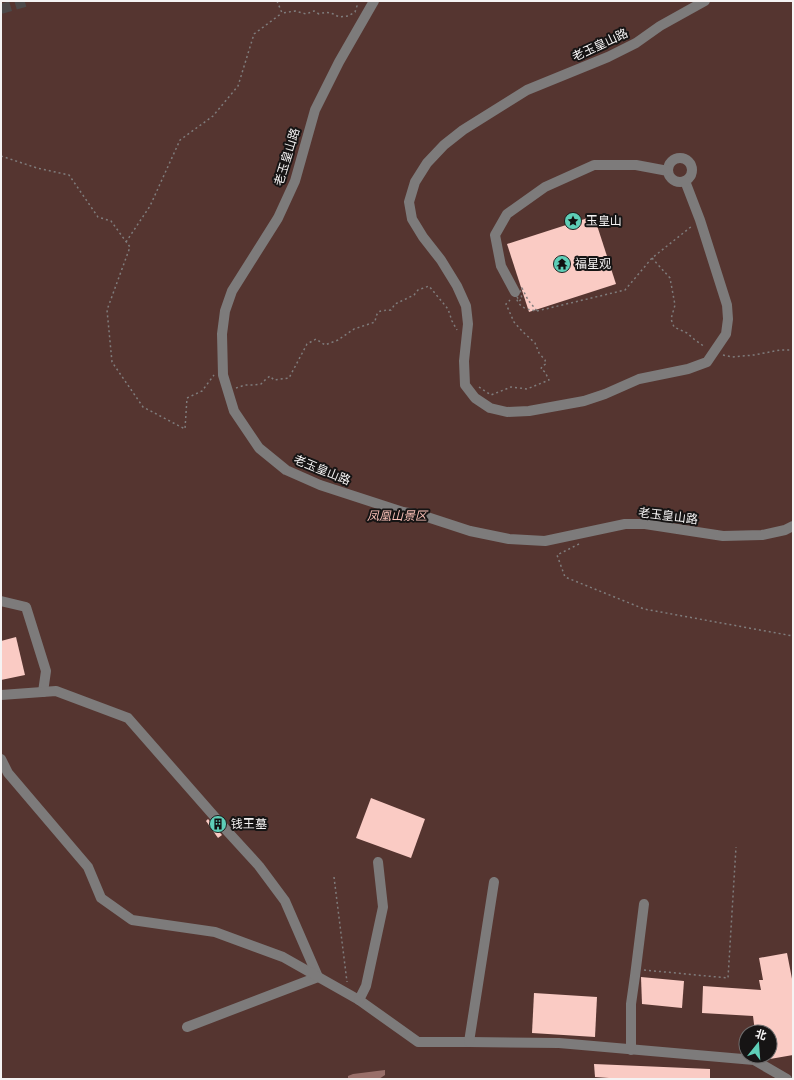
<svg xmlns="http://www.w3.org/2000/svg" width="794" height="1080" viewBox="0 0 794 1080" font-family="'Noto Serif','Noto Sans SC',serif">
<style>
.green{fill:#553530;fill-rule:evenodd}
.water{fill:#996f69}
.building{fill:#facbc4}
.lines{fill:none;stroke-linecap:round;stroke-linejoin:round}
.minor-tunnel{stroke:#4d4949;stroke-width:10;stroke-dasharray:10 5;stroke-linecap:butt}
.path{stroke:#7f7c7c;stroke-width:1.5;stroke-dasharray:2 3;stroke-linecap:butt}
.minor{stroke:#7d7b7b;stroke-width:10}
.labels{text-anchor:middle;stroke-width:4;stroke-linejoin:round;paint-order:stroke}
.street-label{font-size:12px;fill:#f5f3f3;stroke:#161414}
.poi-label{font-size:12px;fill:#f5f3f3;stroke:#161414;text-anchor:start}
.park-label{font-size:12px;font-style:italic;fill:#fac1b8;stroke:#161414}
</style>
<rect width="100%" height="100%" fill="#2f2b2b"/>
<path class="green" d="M1 1H793V1079H1ZM746 1032H770V1056H746Z"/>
<polygon class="water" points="385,1070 385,1075 379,1079 348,1079 348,1076 353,1074"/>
<g class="building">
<polygon points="594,216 616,284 529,312 507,244"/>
<polygon points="16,637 25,675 1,680 1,641"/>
<polygon points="371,798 425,819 411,858 356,838"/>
<polygon points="208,819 222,835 218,838 206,821"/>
<polygon points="787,953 793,984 793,1055 770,1059 770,1031 755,1032 753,1016 702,1013 703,986 761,990 759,980 763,980 759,958"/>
<polygon points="641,977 684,981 682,1008 642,1004"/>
<polygon points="534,993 597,997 595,1037 532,1033"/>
<polygon points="594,1064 710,1069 710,1079 623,1079 595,1077"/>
</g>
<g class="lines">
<polyline class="minor-tunnel" points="1,9 28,1"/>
<g class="path">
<path d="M277 1 282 13 295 11 306 14 314 11 319 14C328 11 332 13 339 17L348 16 355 12 357 6 360 5"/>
<polyline points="1,156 37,168 69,175 98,217 111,221 130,247 107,310 112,362 143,407 185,429 187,398 202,391 214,375"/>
<polyline points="126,242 150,206 180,140 213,116 238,86 254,34 282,13"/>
<polyline points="652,258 670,278 675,305 671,319 674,327 687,333 695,340 705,347"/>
<path d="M522 288 528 300 537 311C523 309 517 306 515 292L519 301 522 299 520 289Z"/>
<polyline points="537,311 625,290 652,258 692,226"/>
<polyline points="723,355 732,357 754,355 780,350 793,350"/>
<polyline points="479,387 491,395 511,387 527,389 549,380 545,372 541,369 542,366 546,364 545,360 539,353 535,343 523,332 514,322 506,304 510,300"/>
<path d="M236 388 245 385H253L261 384 266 379 270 376 274 380 289 378 307 344 316 339 325 345 338 340 354 329 375 322C377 309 380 311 391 310L395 304 414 295 418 290 429 286 448 309 452 321 457 330"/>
<polyline points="579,544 557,555 565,577 644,609 793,636"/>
<polyline points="334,877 347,982"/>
<polyline points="644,970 728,978 736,847"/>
</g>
<g class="minor">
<polyline points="374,1 339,62 315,110 295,181 278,218 232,291 225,311 222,334 223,375 234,411 259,448 286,470 320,485 403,512 421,515 470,531 509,539 545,541 625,524 645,524 723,536 762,535 785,530 793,526"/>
<circle cx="680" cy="170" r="12"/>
<polyline points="685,181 700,220 727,305 728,319 726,334 707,362 688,369 639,379 605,394 584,401 529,411 507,412 490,408 475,398 465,385 464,361 468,324 466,306 457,286 441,260 423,237 412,219 409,202 415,182 427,163 444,145 463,130 527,90 608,57 636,43 660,26 705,1"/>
<polyline points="515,292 501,266 495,235 507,214 545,187 594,165 636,165 668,171"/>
<polyline points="1,601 26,607 46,671 43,692"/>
<polyline points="1,695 56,691 128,718 228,832 259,866 285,901 318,977 187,1027"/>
<polyline points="1,759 8,773 88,867 101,898 132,920 215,932 283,957 359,1000 418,1042 469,1042 559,1043 754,1060 787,1079"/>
<polyline points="359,1000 366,986 383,907 378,862"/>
<polyline points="469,1042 494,882"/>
<polyline points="631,1050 631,1004 635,976 644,904"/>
</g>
</g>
<defs>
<g id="sight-disc" transform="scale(0.9)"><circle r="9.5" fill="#5eceb7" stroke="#161414"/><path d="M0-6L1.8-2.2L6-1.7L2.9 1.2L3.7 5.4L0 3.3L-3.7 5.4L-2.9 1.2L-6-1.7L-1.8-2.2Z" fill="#111"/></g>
<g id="temple-disc" transform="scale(0.9)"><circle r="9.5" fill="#5eceb7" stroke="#161414"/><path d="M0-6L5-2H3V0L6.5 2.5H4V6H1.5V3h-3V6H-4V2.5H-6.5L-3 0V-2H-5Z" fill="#111"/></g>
<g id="building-disc" transform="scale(0.9)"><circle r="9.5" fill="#5eceb7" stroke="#161414"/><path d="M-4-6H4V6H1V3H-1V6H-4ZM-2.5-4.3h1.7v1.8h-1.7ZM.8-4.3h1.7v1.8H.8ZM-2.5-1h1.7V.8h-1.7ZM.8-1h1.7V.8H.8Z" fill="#111"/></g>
</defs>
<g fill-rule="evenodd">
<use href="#sight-disc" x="573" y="221"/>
<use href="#temple-disc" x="562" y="264"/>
<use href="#building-disc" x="218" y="824"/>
</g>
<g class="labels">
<g class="street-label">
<text transform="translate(600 45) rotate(-25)" y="4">老玉皇山路</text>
<text transform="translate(287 157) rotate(-73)" y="4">老玉皇山路</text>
<text transform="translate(322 470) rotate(22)" y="4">老玉皇山路</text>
<text transform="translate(668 516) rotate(7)" y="4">老玉皇山路</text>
</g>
<g class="poi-label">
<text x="586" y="225">玉皇山</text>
<text x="575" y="268">福星观</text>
<text x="231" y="828">钱王墓</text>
</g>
<g class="park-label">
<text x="397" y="520">凤凰山景区</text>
</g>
</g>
<rect width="794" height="1080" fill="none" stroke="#f5f3f3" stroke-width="4"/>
<g transform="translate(758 1044) rotate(17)"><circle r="19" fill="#161414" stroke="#6f6d6d"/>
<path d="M0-3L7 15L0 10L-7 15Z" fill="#5eceb7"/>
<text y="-6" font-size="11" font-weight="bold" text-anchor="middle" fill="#f5f3f3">北</text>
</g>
</svg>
